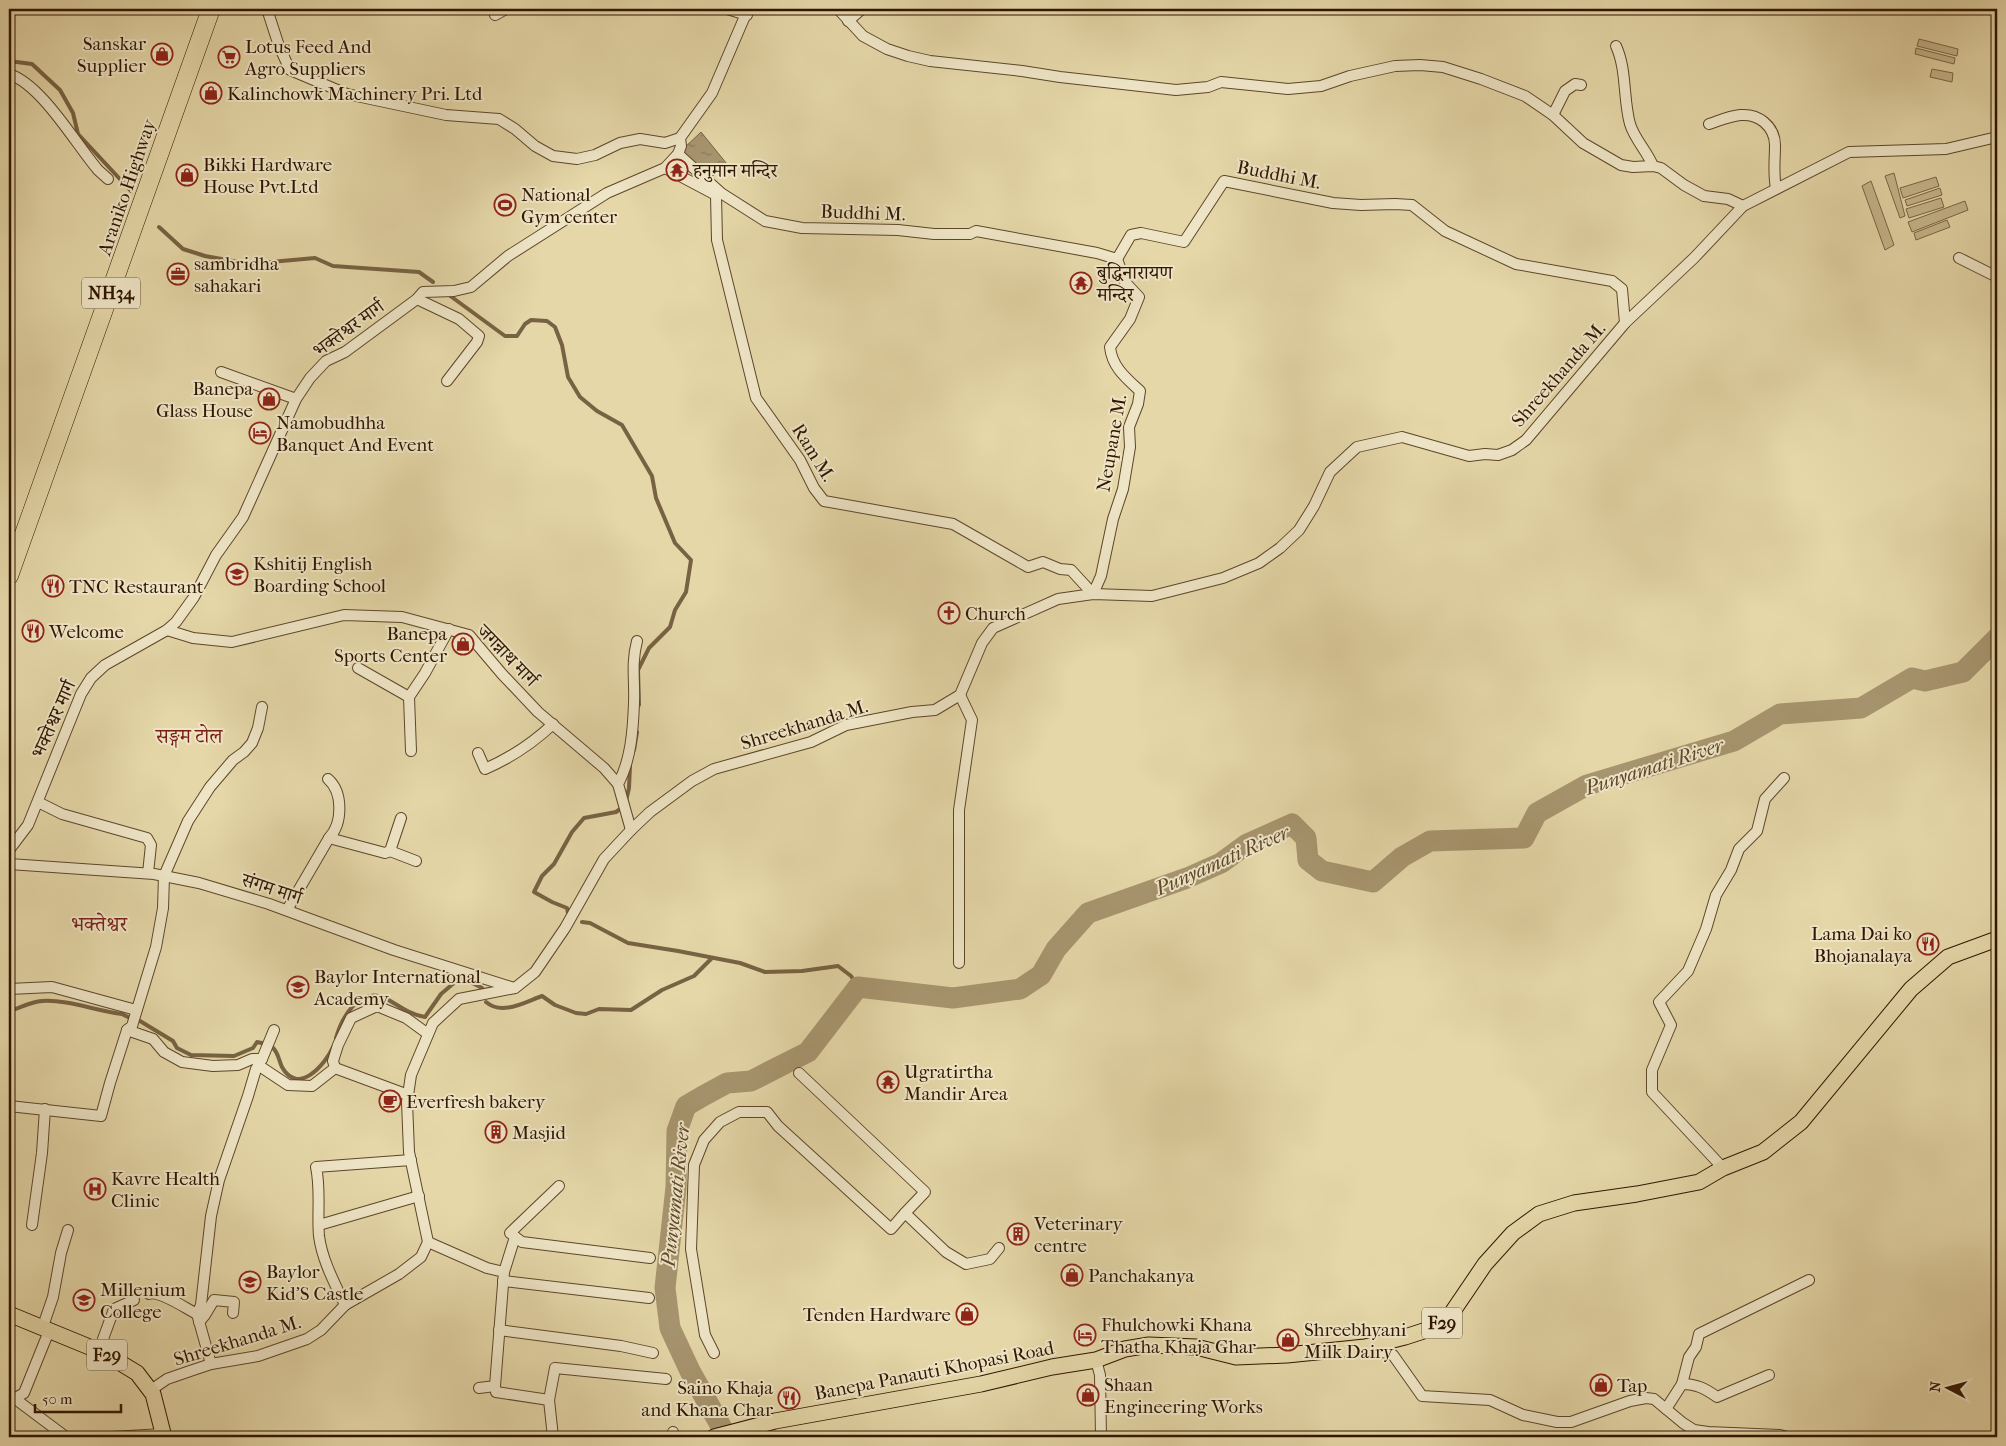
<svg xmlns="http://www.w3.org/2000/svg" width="2006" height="1446" viewBox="0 0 2006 1446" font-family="'IM FELL French Canon','Noto Serif Devanagari',serif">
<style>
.green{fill:#c6b68b;stroke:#7b6646}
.water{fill:url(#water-ripples);stroke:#776243}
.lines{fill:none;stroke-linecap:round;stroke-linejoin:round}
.stream{stroke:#776243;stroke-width:4}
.river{stroke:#a7956f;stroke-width:21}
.street-casing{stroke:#5d462a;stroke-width:12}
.primary-casing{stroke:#301500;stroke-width:17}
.highway-casing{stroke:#301500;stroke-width:19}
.street{stroke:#eee5c6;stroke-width:10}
.primary{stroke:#e5d7a8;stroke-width:15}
.highway{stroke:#e5d7a8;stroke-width:18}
.labels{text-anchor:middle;stroke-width:4;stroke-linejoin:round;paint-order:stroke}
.shield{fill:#eee5c6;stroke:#69533b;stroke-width:1}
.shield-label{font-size:18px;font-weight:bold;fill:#301500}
.poi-label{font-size:19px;fill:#301500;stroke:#eee5c6;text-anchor:start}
.street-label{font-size:19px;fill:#301500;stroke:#eee5c6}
.neighbourhood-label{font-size:20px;fill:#7a1f14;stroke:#eee5c6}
.water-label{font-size:20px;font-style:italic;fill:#60482c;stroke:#eee5c6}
</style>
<defs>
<pattern id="water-ripples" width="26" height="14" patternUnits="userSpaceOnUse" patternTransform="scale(1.25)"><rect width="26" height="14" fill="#a7956f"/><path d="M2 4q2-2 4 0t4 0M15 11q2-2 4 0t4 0" fill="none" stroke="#887859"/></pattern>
</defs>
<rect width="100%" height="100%" fill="#e5d7a8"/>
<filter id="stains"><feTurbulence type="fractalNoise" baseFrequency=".004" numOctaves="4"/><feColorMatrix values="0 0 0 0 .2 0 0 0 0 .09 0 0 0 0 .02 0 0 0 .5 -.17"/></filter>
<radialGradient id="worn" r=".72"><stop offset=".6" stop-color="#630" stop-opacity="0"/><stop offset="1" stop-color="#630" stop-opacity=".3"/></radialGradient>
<g class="green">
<polygon points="1919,39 1958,49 1957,56 1917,46"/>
<polygon points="1916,48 1955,58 1954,64 1915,54"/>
<polygon points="1932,69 1953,73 1952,82 1930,77"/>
<polygon points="1894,173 1905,216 1900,218 1885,176"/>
<polygon points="1936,177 1939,186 1903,198 1900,188"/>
<polygon points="1871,181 1894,245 1885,250 1862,186"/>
<polygon points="1940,188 1942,195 1907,206 1905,200"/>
<polygon points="1941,198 1944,207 1909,218 1906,209"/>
<polygon points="1965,201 1968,210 1912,232 1908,222"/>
<polygon points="1947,220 1950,227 1916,240 1914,233"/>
</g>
<polygon class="water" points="701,132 727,164 713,176 705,177 682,153 682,150"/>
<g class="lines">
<g class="stream">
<polyline points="9,61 32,64 60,90 73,113 78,134 131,191"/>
<polyline points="159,227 183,249 205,256 249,264 315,258 333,266 419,272 433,282"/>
<polyline points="449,295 505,336 517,336 525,324 531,320 547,321 555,327 562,345 568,377 580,397 597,411 622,425 652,476 656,498 675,543 691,560 686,592 675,610 670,627 649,648 638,670 639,705"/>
<polyline points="634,750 637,732"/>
<polyline points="626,801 629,788 630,766"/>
<polyline points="568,913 567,908 552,902 534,892 542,876 554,864 572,832 584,818 616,812 623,807"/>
<polyline points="582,922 590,923 628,943 678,951 740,963 765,972 802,971 838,966 851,976 858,987"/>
<path d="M486 1002C502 1016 525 1002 542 996L555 1005 576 1013 586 1014 599 1009 631 1010 662 990 694 976 712 958"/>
<path d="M9 1011C20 1008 30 1002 42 1001 66 999 97 1011 122 1014L128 1017"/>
<path d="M140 1021 173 1041 177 1048 191 1055 234 1056 253 1048 257 1042C262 1043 268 1044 272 1047 278 1051 279 1061 282 1067 298 1096 325 1065 333 1047"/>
<path d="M336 1038C342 1017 360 985 387 999 399 1006 411 1015 425 1017L441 994 461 977 482 988"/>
</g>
<polyline class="river" points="727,1437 690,1371 670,1328 665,1288 676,1187 677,1131 686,1106 703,1096 727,1083 751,1081 808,1052 858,987 953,998 1020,989 1041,975 1056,949 1088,913 1187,878 1221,863 1247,844 1292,824 1306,838 1308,860 1322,871 1373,882 1402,857 1430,841 1524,838 1537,813 1587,785 1734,741 1780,714 1861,708 1912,678 1925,681 1963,672 1997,638"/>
<g class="street-casing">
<g id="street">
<polyline points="267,9 279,46 290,70 347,94 446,115 499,119 515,129 535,146 553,156 577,159 595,155 620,143 640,139 665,143 680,138"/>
<polyline points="727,9 747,15"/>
<polyline points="838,9 863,36 887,49 908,56 930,61 1022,71 1060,77 1176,90 1208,87 1221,82 1288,89 1321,86 1350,76 1395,66 1420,65 1443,67 1481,79 1525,96 1553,115 1583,143 1621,165 1633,167 1653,166 1661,168 1684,185 1704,196 1728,199 1743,206"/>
<polyline points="495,15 506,9"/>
<polyline points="848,21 862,9"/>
<path d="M1616 46C1627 70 1623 99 1630 124 1635 140 1647 151 1653 166"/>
<path d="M9 74C42 85 75 143 98 170L108 179"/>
<polyline points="1553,115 1565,91 1575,84 1581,85"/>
<path d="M1709 124C1727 118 1747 108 1764 122 1771 128 1775 135 1775 145 1775 160 1773 173 1776 188"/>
<polyline points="678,154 721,193 765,221 802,228 898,230 934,234 970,234 976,231 1097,253 1117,259 1131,235 1141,233 1184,242 1224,181 1333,203 1361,205 1395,204 1412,205 1445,231 1516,264 1612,281 1622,289 1625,323"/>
<path d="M665 168 716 195 717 240 756 398 800 460 814 488 824 501 953 524 1028 567 1043 562 1060 569 1071 570 1093 594 1101 576 1113 519 1123 489 1130 447 1129 427 1138 404 1140 391C1126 378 1112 367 1110 347L1130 319 1139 297 1125 282 1117 259"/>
<polyline points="1959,258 1997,277"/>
<polyline points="417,299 459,319 479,336 477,342 447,381"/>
<polyline points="221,372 296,399"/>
<polyline points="167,630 193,638 232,642 344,615 402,617 469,635 502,674 538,712 604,768 618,784"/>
<polyline points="358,668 409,697"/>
<polyline points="411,751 409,697 425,673 449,629"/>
<path d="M478 753 485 769C510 758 533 743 553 724"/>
<path d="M328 779C343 792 343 823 329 838"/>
<polyline points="38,802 62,814 147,838 151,845 148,873"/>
<polyline points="401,818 390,851 416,861"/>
<path d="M631 830 618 784C631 760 633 730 634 703 635 681 631 664 637 641"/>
<polyline points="9,850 28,825 81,694 91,678 105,665 167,630 176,622 194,597 216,555 243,517 296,399 310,378 326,361 345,352 417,299 423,292 454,291 471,287 508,256 607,193 665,168 678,154 681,146 680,138 712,93 748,9"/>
<polyline points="9,864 154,874 199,883 269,904 394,950 514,988"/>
<polyline points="287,910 329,838 385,853 390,851"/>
<polyline points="959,963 959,810 972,720 960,695"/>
<polyline points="9,989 52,987 136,1010"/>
<polyline points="127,1030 132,1026 156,947 163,908 164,876 188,821 210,787 233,760 244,752 252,743 258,728 262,707"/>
<polyline points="258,1065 288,1085 312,1086 335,1068"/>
<polyline points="335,1068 333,1061 338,1045 351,1018 377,1006 406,1018 428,1034"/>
<polyline points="335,1068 408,1095"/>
<polyline points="799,1073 925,1192 905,1213"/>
<polyline points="9,1106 101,1116 110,1083 127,1030 153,1039 164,1052 182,1062 213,1066 238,1065 252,1059 262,1059"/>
<polyline points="1723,1168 1652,1092 1652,1070 1671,1025 1659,1002 1688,971 1706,929 1716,895 1731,870 1739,849 1757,831 1765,799 1784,778"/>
<polyline points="559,1186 510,1233 522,1242 650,1258"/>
<polyline points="32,1225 42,1153 45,1109"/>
<polyline points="319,1225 419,1196"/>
<polyline points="428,1242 487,1268 504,1272 495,1386 479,1388"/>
<polyline points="504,1272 515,1237"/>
<polyline points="503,1281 649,1298"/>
<path d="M149 1294C159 1290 185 1308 197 1314"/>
<path d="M345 1305C335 1284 322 1260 319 1236 317 1213 321 1190 316 1167L411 1160"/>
<polyline points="199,1322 205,1315 214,1300 234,1302 233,1313"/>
<polyline points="42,1329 53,1297 61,1253 68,1230"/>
<polyline points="499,1330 621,1346 653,1353"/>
<polyline points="1368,1348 1393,1355 1422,1396 1490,1400 1523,1415 1557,1422 1571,1422 1630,1401 1646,1398 1654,1399 1683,1423 1694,1430 1708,1432 1780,1435 1787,1437"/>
<polyline points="104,1353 103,1339 114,1309 134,1300"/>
<polyline points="714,1353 705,1335 691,1249 694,1165 704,1140 720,1122 739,1112 767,1112 778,1126 891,1229 905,1213 946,1252 966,1264 990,1259 999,1248"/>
<polyline points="1096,1360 1100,1375 1101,1437"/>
<polyline points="211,1364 197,1314 201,1305 211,1216 219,1180 248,1096 256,1069 262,1059 274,1030"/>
<polyline points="1682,1384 1689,1357 1696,1347 1699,1334 1809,1280"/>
<polyline points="495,1386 496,1392 549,1400 553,1437"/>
<polyline points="151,1390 167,1379 193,1370 211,1364 258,1356 307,1339 321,1330 345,1305 399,1274 421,1257 428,1242 409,1152 407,1102 411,1075 433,1023 459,999 515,988 535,972 565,928 604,859 631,830 650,812 692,781 714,769 811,742 846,725 912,712 935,710 960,695 982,643 993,628 1058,599 1093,594 1152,596 1223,578 1259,563 1280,548 1299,530 1314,506 1330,472 1357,447 1402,437 1469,456 1485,454 1498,455 1512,450 1526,440 1625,323 1694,258 1743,206 1849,152 1946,149 1997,137"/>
<polyline points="14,1398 66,1437"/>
<polyline points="549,1400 555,1368 666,1379"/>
<polyline points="9,1402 24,1393 49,1331"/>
<path d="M1666 1409 1682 1384C1697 1384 1706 1389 1717 1397L1769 1375"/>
<polyline points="673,1432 674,1437"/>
<polyline points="112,1437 163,1434"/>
</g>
</g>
<g class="primary-casing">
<g id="primary">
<polyline points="9,1314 104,1353 137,1373 153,1394 164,1437"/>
<polyline points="714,1437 775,1421 981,1384 1052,1367 1096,1360 1125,1349 1149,1345 1196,1347 1236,1357 1287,1355 1365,1347 1405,1337 1439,1326 1449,1317 1485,1264 1513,1233 1539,1214 1574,1203 1637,1194 1699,1182 1723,1168 1763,1152 1801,1122 1911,989 1948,957 1997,939"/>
</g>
</g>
<g class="highway-casing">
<polyline id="highway" points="9,576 211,9"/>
</g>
<use href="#street" class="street"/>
<use href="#primary" class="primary"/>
<use href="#highway" class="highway"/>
</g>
<defs>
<g id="shop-ring" transform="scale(1.125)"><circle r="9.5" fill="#eee5c6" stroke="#8f2418" stroke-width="1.5"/><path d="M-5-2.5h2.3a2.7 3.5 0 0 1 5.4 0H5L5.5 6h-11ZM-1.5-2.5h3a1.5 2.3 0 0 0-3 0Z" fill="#8f2418"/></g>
<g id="supermarket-ring" transform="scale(1.125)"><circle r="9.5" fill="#eee5c6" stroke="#8f2418" stroke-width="1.5"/><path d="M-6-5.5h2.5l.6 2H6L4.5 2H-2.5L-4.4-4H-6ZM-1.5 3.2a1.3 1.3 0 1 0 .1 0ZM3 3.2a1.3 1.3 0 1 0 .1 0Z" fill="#8f2418"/></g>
<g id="temple-ring" transform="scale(1.125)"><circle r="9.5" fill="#eee5c6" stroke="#8f2418" stroke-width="1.5"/><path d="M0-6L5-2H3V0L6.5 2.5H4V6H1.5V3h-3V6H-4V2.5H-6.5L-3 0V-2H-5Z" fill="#8f2418"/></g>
<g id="stadium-ring" transform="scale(1.125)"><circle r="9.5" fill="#eee5c6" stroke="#8f2418" stroke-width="1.5"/><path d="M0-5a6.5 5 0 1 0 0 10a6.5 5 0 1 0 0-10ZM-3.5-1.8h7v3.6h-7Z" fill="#8f2418"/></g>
<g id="office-ring" transform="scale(1.125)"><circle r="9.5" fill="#eee5c6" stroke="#8f2418" stroke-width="1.5"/><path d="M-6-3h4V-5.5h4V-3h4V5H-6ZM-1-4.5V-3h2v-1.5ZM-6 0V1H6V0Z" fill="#8f2418"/></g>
<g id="hotel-ring" transform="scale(1.125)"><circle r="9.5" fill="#eee5c6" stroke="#8f2418" stroke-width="1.5"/><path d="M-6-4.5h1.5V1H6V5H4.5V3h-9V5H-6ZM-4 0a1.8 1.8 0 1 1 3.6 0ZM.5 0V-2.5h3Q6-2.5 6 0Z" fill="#8f2418"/></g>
<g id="school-ring" transform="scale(1.125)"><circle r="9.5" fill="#eee5c6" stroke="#8f2418" stroke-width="1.5"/><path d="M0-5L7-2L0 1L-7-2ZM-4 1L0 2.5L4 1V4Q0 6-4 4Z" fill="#8f2418"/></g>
<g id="restaurant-ring" transform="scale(1.125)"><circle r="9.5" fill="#eee5c6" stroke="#8f2418" stroke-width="1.5"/><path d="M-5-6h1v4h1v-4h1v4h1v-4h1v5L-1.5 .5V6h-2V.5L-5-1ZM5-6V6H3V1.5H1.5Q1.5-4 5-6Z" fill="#8f2418"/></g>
<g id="church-ring" transform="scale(1.125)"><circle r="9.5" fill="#eee5c6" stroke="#8f2418" stroke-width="1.5"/><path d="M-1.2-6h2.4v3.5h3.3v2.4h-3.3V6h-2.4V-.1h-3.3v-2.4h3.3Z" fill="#8f2418"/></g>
<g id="cafe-ring" transform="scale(1.125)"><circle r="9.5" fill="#eee5c6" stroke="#8f2418" stroke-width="1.5"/><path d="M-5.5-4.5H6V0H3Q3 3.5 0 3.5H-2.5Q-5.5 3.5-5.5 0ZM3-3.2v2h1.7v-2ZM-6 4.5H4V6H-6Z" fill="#8f2418"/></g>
<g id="building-ring" transform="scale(1.125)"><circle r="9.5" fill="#eee5c6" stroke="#8f2418" stroke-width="1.5"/><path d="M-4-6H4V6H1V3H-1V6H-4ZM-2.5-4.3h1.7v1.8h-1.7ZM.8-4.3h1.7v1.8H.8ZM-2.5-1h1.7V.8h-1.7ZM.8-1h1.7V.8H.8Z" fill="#8f2418"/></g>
<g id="hospital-ring" transform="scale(1.125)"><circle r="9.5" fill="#eee5c6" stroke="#8f2418" stroke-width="1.5"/><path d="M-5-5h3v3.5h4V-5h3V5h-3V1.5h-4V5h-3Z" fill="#8f2418"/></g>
</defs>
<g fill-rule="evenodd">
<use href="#shop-ring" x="162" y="54"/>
<use href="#supermarket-ring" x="229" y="57"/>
<use href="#shop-ring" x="211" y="93"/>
<use href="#temple-ring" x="677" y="170"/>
<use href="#shop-ring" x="187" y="175"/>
<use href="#stadium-ring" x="505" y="205"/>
<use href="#office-ring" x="178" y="274"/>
<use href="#temple-ring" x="1081" y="283"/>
<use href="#shop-ring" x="269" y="399"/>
<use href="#hotel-ring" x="260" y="433"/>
<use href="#school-ring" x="237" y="574"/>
<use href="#restaurant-ring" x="53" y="586"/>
<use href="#church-ring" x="949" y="613"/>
<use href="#restaurant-ring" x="33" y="631"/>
<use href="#shop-ring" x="463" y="644"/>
<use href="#restaurant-ring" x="1928" y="944"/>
<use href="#school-ring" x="298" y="987"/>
<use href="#temple-ring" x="888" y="1082"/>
<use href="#cafe-ring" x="390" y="1101"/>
<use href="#building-ring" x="496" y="1132"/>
<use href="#hospital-ring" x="95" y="1189"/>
<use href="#building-ring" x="1018" y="1234"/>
<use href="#shop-ring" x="1072" y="1275"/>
<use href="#school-ring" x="250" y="1282"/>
<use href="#school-ring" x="84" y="1300"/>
<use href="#shop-ring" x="967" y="1314"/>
<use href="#hotel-ring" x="1085" y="1335"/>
<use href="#shop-ring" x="1288" y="1340"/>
<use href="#shop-ring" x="1601" y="1385"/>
<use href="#shop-ring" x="1088" y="1395"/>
<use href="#restaurant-ring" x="789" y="1398"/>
</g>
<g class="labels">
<g class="shield">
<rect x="82" y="277.5" width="58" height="31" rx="4"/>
<rect x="1422" y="1307.5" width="40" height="31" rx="4"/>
<rect x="87" y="1339.5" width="40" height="31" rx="4"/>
</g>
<g class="shield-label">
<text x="111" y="299">NH34</text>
<text x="1442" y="1329">F29</text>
<text x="107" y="1361">F29</text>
</g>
<g class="poi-label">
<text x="146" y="50" text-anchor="end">Sanskar<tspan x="146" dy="22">Supplier</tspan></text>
<text x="245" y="53">Lotus Feed And<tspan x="245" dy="22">Agro Suppliers</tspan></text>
<text x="227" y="100">Kalinchowk Machinery Pri. Ltd</text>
<text x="203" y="171">Bikki Hardware<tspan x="203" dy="22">House Pvt.Ltd</tspan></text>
<text x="693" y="177">हनुमान मन्दिर</text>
<text x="521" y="201">National<tspan x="521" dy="22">Gym center</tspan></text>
<text x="194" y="270">sambridha<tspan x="194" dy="22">sahakari</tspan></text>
<text x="1097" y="279">बुद्धिनारायण<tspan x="1097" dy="22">मन्दिर</tspan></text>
<text x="253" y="395" text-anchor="end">Banepa<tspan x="253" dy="22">Glass House</tspan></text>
<text x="276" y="429">Namobudhha<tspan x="276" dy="22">Banquet And Event</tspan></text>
<text x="253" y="570">Kshitij English<tspan x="253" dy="22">Boarding School</tspan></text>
<text x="69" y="593">TNC Restaurant</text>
<text x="965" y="620">Church</text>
<text x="49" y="638">Welcome</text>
<text x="447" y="640" text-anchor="end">Banepa<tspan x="447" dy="22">Sports Center</tspan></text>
<text x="1912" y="940" text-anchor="end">Lama Dai ko<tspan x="1912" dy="22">Bhojanalaya</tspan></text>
<text x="314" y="983">Baylor International<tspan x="314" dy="22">Academy</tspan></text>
<text x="904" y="1078">Ugratirtha<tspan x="904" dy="22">Mandir Area</tspan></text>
<text x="406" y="1108">Everfresh bakery</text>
<text x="512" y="1139">Masjid</text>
<text x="111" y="1185">Kavre Health<tspan x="111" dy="22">Clinic</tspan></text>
<text x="1034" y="1230">Veterinary<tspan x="1034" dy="22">centre</tspan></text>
<text x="266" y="1278">Baylor<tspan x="266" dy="22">Kid'S Castle</tspan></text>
<text x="1088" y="1282">Panchakanya</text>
<text x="100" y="1296">Millenium<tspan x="100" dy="22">College</tspan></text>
<text x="951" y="1321" text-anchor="end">Tenden Hardware</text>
<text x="1101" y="1331">Fhulchowki Khana<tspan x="1101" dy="22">Thatha Khaja Ghar</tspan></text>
<text x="1304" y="1336">Shreebhyani<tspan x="1304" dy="22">Milk Dairy</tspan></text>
<text x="1104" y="1391">Shaan<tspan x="1104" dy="22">Engineering Works</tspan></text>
<text x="1617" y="1392">Tap</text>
<text x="773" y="1394" text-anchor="end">Saino Khaja<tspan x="773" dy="22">and Khana Char</tspan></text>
</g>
<g class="street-label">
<text transform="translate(1279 174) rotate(11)" y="7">Buddhi M.</text>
<text transform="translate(126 187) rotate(-71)" y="7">Araniko Highway</text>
<text transform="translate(863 212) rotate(2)" y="7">Buddhi M.</text>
<text transform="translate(348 328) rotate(-36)" y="7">भक्तेश्वर मार्ग</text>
<text transform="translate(1558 374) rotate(-49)" y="7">Shreekhanda M.</text>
<text transform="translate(1111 443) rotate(-80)" y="7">Neupane M.</text>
<text transform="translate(814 452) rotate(58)" y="7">Ram M.</text>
<text transform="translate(508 655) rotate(46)" y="7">जगन्नाथ मार्ग</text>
<text transform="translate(53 719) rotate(-66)" y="7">भक्तेश्वर मार्ग</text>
<text transform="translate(804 724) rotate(-17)" y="7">Shreekhanda M.</text>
<text transform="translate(272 888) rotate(18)" y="7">संगम मार्ग</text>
<text transform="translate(237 1340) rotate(-17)" y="7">Shreekhanda M.</text>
<text transform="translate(934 1370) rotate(-11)" y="7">Banepa Panauti Khopasi Road</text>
</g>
<g class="neighbourhood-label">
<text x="189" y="743">सङ्गम टोल</text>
<text x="99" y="931">भक्तेश्वर</text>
</g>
<g class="water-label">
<text transform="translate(1654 766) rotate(-18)" y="7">Punyamati River</text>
<text transform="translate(1222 860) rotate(-24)" y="7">Punyamati River</text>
<text transform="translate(675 1195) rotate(-84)" y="7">Punyamati River</text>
</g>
</g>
<rect width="2006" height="1446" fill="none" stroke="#e5d7a8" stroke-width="30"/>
<rect x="10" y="10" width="1986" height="1426" fill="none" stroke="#301500" stroke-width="2.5"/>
<rect x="15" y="15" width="1976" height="1416" fill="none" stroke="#301500"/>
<g transform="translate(1948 1388) rotate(276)" stroke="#eee5c6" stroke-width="4" paint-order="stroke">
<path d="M0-4L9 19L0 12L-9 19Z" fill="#301500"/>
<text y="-8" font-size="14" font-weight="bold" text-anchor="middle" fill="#301500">N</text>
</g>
<path d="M35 1404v8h86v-8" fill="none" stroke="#301500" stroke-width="2.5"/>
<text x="42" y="1404" font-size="15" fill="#301500" stroke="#eee5c6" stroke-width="4" paint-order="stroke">50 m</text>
<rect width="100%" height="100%" filter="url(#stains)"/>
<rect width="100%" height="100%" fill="url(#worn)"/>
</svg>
